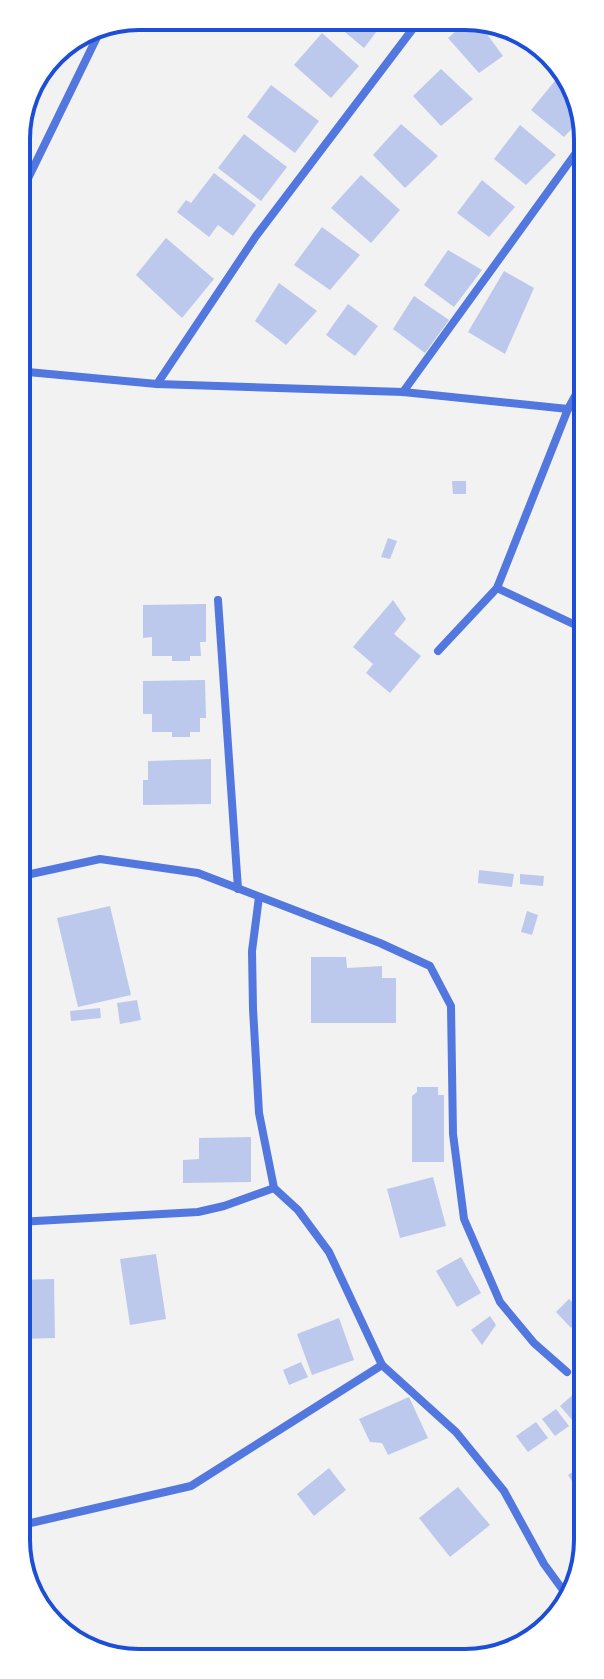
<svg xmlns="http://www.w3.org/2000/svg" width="604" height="1679" viewBox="0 0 604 1679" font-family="'Playfair Display',serif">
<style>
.building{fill:#bdc9ec}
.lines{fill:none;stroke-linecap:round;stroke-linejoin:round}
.minor{stroke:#5277de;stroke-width:8}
.rim{fill:none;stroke:#1d4ed8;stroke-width:4}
</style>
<rect width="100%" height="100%" fill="#f2f2f2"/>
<g class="building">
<polygon points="335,17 361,18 387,18 364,48 333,22"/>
<polygon points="471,18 475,18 503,56 479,73 448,38"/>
<polygon points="322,33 359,66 331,98 294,65"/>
<polygon points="441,69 473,99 441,126 413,96"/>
<polygon points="563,71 586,114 564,137 531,110"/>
<polygon points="271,85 319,121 295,153 247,117"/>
<polygon points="401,124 438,156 405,188 373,155"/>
<polygon points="520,125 556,155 526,185 494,159"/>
<polygon points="244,134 287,167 261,201 218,168"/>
<polygon points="214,173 256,205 233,236 218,225 209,237 177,212 186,200 191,203"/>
<polygon points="361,175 400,210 371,243 331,208"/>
<polygon points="482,180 515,207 489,237 457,213"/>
<polygon points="322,227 360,255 330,290 294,265"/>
<polygon points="166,238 214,279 182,318 136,275"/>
<polygon points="448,250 482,270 454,307 424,285"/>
<polygon points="504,271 534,288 505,354 468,332"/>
<polygon points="279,283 317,311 286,345 255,321"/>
<polygon points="414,296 449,320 425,353 393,329"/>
<polygon points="348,304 378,326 355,356 326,335"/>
<polygon points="452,481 466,481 466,494 453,494"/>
<polygon points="388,538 397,541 390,559 381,557"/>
<polygon points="393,600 406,619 394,634 421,656 390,693 366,673 373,664 353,647"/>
<polygon points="206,604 206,642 200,642 201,656 190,656 190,661 172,661 172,656 152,656 152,637 143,638 143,605"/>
<polygon points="205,680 206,718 200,718 200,732 190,732 190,737 172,737 172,732 152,732 152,714 143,714 143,681"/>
<polygon points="211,759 211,804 143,805 143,780 148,780 148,761"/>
<polygon points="479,870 514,874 512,887 478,883"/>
<polygon points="520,874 544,876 543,886 520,884"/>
<polygon points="110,906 131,995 78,1007 57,918"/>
<polygon points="527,911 538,915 532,935 521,932"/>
<polygon points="311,957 346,957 347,968 382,966 382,978 396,978 396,1023 311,1023"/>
<polygon points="137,1000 141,1020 120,1024 117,1003"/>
<polygon points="100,1008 101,1018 71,1021 70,1011"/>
<polygon points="417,1087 438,1087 438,1095 444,1095 444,1162 412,1162 412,1096 417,1092"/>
<polygon points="251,1137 251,1182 183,1183 183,1160 199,1159 199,1138"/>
<polygon points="433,1177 446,1226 400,1238 387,1189"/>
<polygon points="156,1254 166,1319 130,1325 120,1259"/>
<polygon points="461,1257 481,1293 457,1307 436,1271"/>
<polygon points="54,1279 55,1338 18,1339 18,1280"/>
<polygon points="569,1299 585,1314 571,1328 556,1312"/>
<polygon points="490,1316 496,1325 482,1345 471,1330"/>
<polygon points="339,1318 354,1360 312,1375 297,1334"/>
<polygon points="301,1362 308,1377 289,1385 283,1370"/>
<polygon points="584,1385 588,1389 588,1408 573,1421 560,1406"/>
<polygon points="409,1397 428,1438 388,1455 382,1443 370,1442 359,1419"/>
<polygon points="556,1409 569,1426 555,1436 542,1419"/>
<polygon points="536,1422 548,1438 528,1452 516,1436"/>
<polygon points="588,1462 588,1496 584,1499 568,1475"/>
<polygon points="329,1468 346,1490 314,1516 297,1494"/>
<polygon points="458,1487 490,1525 450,1557 419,1518"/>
</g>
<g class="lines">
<g class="minor">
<polyline points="16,203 100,31"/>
<polyline points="17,371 157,384 403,392 568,409"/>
<polyline points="157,384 256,236 421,18"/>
<polyline points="403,392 586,139"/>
<polyline points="497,588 586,630"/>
<polyline points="218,600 238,889"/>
<polyline points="438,651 497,588 568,409 586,376"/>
<polyline points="17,877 100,859 198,873 380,943 430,966 451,1006 453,1134 464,1219 500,1302 534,1343 567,1372"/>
<polyline points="259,897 252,951 253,1009 259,1113 274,1188 298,1210 329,1252 382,1365 456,1432 504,1491 544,1564 568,1597"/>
<polyline points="18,1222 198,1212 224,1206 274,1188"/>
<polyline points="18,1526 191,1486 382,1365"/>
</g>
</g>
<path d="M0 0H604V1679H0ZM139 30H465A109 109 0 0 1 574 139V1540A109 109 0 0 1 465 1649H139A109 109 0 0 1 30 1540V139A109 109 0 0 1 139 30Z" fill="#fff" fill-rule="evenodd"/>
<path class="rim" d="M139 30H465A109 109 0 0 1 574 139V1540A109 109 0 0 1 465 1649H139A109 109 0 0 1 30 1540V139A109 109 0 0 1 139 30Z"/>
</svg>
